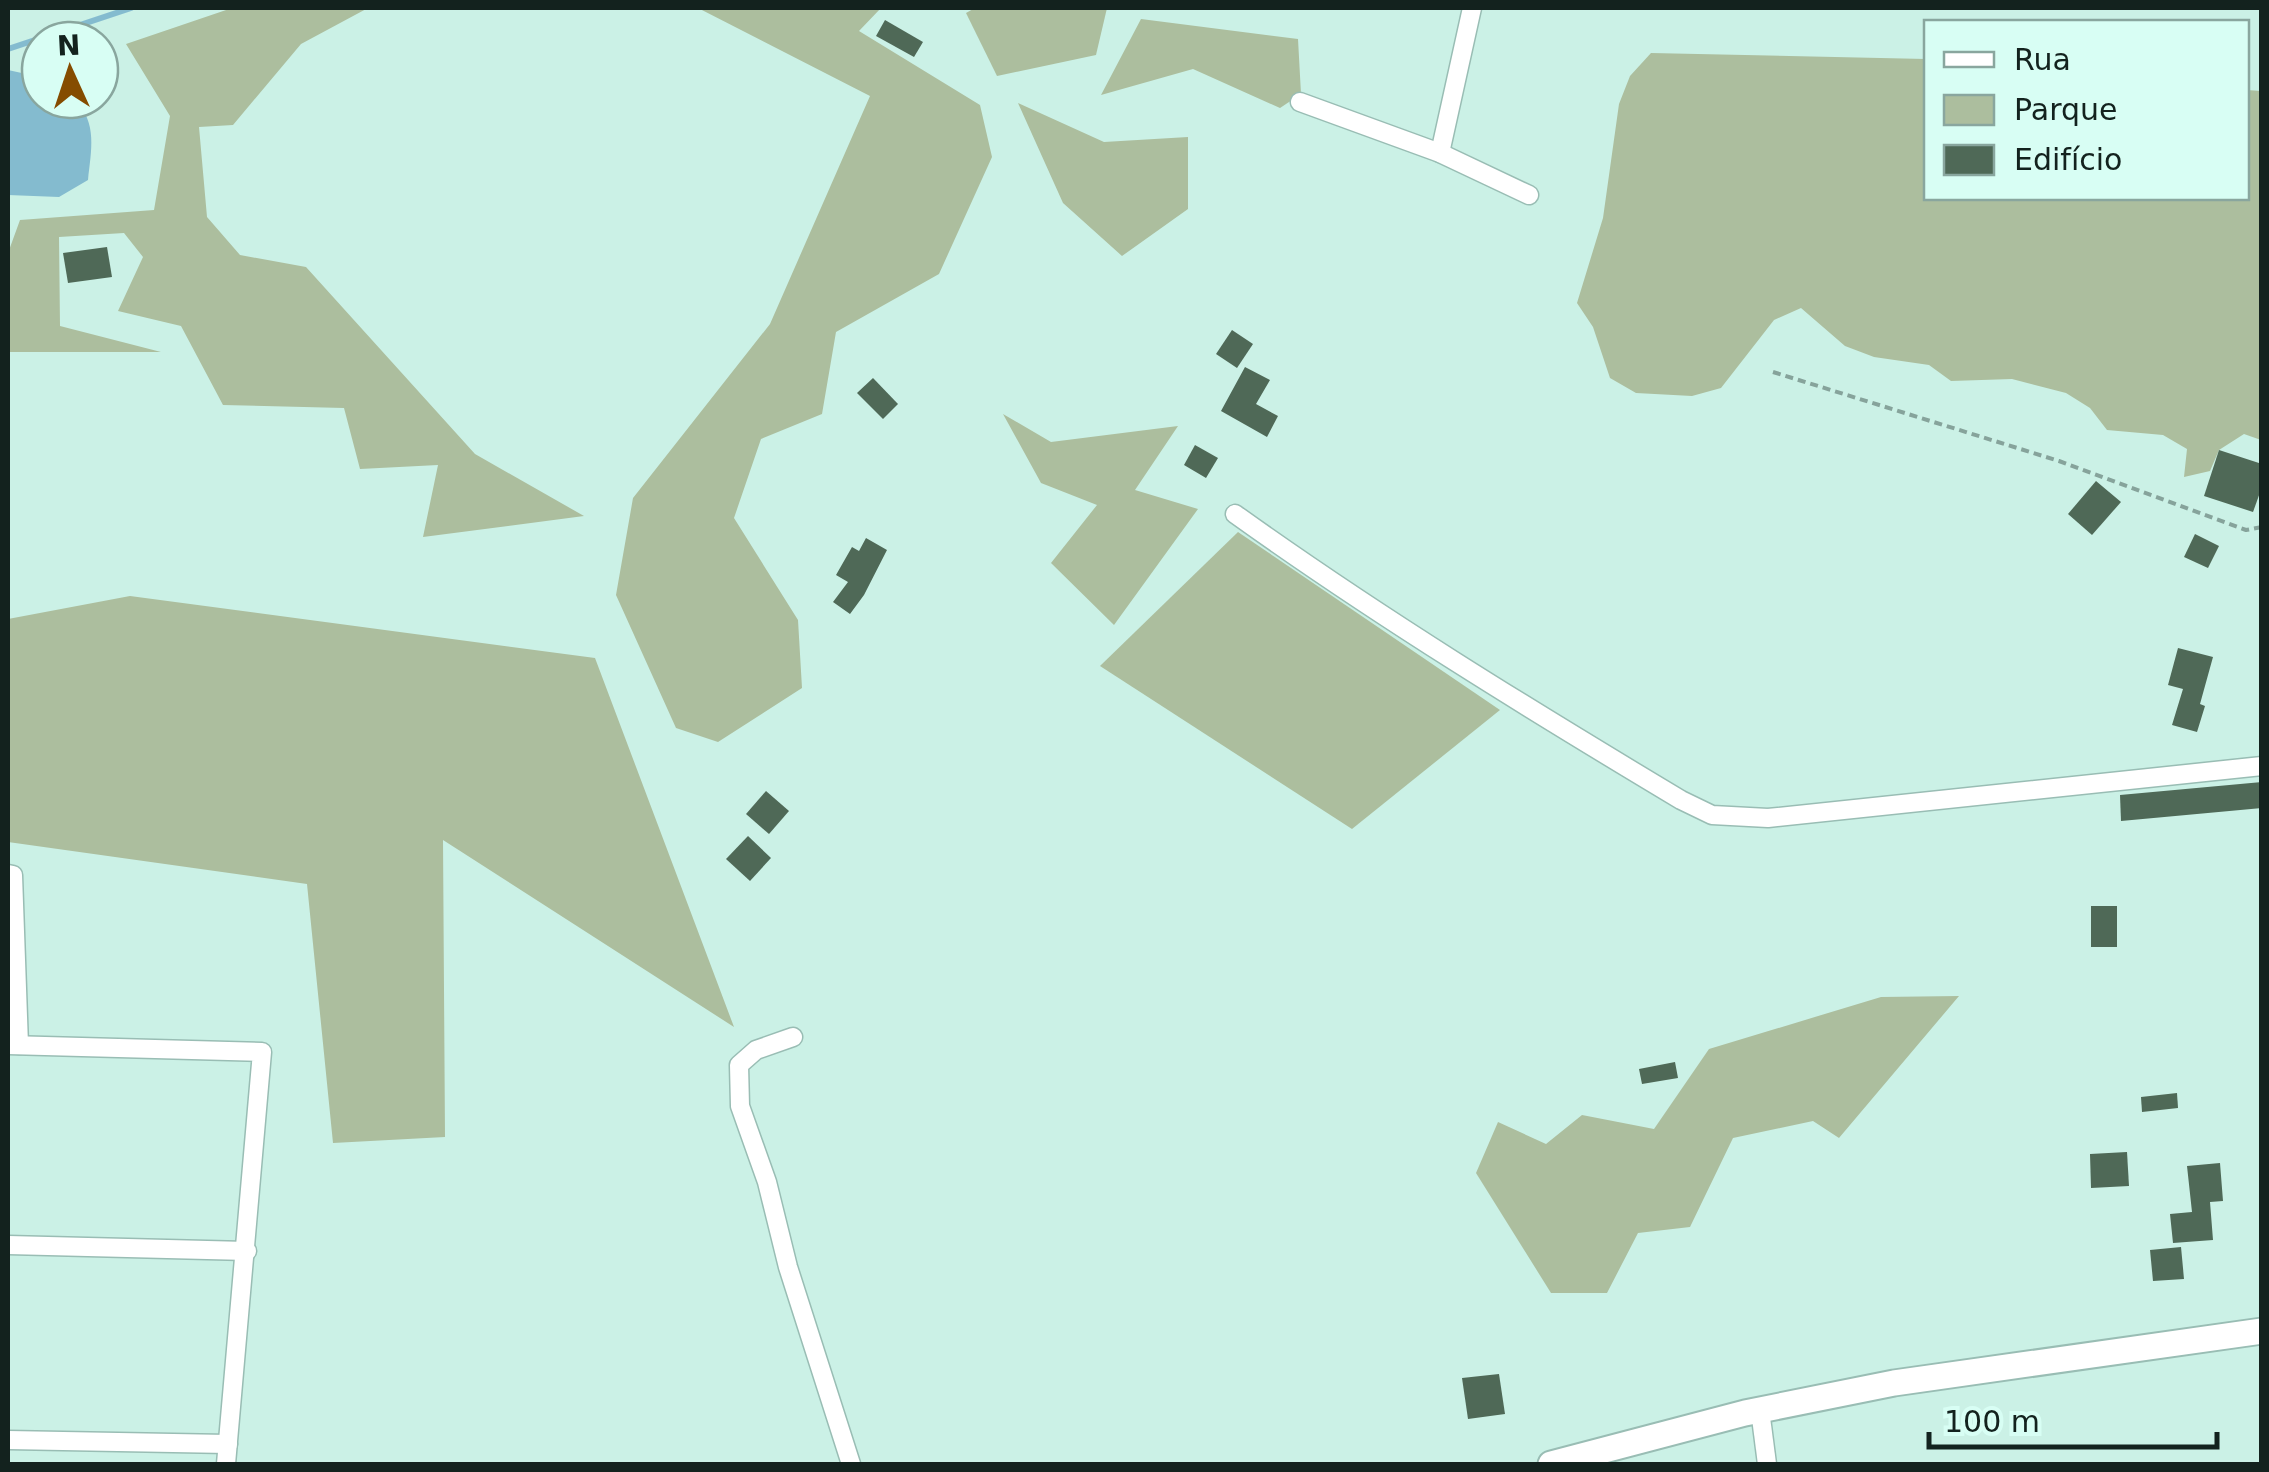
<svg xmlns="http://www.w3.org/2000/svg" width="2269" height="1472" viewBox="0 0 2269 1472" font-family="'DejaVu Sans',sans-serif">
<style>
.green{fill:#acbe9e}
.water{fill:#84bbcf}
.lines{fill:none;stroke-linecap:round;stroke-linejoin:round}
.stream{stroke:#84bbcf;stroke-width:6}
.building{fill:#4f6957}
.street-casing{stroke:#99bdb4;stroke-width:21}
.secondary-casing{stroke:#99bdb4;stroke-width:29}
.path{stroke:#86a39b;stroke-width:4;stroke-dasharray:8 5;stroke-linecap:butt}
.street{stroke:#fff;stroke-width:18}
.secondary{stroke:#fff;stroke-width:25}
</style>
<rect width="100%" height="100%" fill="#cbf1e6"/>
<g class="green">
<polygon points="232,8 368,8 301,44 233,125 199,127 207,217 240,255 306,267 475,454 584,516 423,537 438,465 360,469 344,408 223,405 181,326 118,311 143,257 124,233 59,237 60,326 161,352 8,352 8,253 20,220 154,210 170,116 126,44"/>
<polygon points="698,8 881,8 859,31 980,105 992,157 939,274 836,332 822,414 761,439 734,518 798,620 802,688 718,742 676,728 616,595 633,498 770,324 870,96"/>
<polygon points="975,8 1107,8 1096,55 997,76 966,13"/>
<polygon points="1141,19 1298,39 1301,94 1280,108 1193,69 1101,95"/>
<polygon points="1651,53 1926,59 1926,198 2246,198 2247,90 2261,91 2261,440 2244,434 2219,450 2210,471 2184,477 2187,449 2163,435 2107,430 2090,408 2066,393 2012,379 1951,381 1929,365 1874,357 1845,346 1801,308 1774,320 1721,388 1692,396 1636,393 1610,378 1593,327 1577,303 1603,218 1619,104 1630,76"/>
<polygon points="1018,103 1104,142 1188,137 1188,209 1122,256 1063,203"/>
<polygon points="1003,414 1051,442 1178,426 1135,490 1198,509 1114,625 1051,563 1097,505 1041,483"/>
<polygon points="1238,532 1500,710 1352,829 1100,666"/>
<polygon points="130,596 595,658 734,1027 443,840 445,1137 333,1143 307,884 8,842 8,619"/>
<polygon points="1959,996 1839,1138 1813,1121 1733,1138 1690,1227 1638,1233 1607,1293 1551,1293 1476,1173 1498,1122 1546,1144 1582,1115 1654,1129 1709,1049 1881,997"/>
</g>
<path class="water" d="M8 70 40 77V100H75C98 123 91 151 88 180L59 197 8 195Z"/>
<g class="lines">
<polyline class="stream" points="8,49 131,8"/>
</g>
<g class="building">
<polygon points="885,20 923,42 914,57 876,36"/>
<polygon points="107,247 112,277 68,283 63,253"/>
<polygon points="1232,330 1253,344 1237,368 1216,354"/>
<polygon points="1245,367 1270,380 1256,404 1278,416 1267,437 1221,411"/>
<polygon points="873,378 898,404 883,419 857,393"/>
<polygon points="1195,445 1218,458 1206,478 1184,465"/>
<polygon points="2219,450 2262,464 2262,487 2253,512 2204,496"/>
<polygon points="2096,481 2121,502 2092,535 2068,514"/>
<polygon points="2195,534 2219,546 2208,568 2184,557"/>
<polygon points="866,538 887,550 864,595 850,614 833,602 848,582 836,575 852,547 859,551"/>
<polygon points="2178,648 2213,657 2200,704 2205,706 2197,732 2172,725 2183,689 2168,685"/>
<polygon points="2262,782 2262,808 2121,821 2120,795"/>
<polygon points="766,791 789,811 769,834 746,814"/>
<polygon points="748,836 771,858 750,881 726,859"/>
<rect x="2091" y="906" width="26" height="41"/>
<polygon points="1675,1062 1678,1078 1642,1084 1639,1069"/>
<polygon points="2177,1093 2178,1108 2142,1112 2141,1097"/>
<polygon points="2127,1152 2129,1186 2091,1188 2090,1154"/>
<polygon points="2220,1163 2223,1201 2210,1202 2213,1240 2173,1243 2170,1214 2192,1212 2187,1166"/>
<polygon points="2181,1247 2184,1279 2153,1281 2150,1250"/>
<polygon points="1499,1374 1505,1414 1468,1419 1462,1378"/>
</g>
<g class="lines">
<g class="street-casing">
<g id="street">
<polyline points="1300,102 1440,153 1529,195"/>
<polyline points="1440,153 1472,8"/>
<path d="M1235 514C1379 617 1529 709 1681 800L1712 815 1768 818 2262 766"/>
<polyline points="8,874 13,875 19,1045"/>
<polyline points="793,1037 756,1050 739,1065 740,1106 767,1182 788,1267 851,1464"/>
<polyline points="8,1045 262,1052 226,1464"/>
<polyline points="8,1245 247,1251"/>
<polyline points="1760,1410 1767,1464"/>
<polyline points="8,1440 228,1444"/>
</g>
</g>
<g class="secondary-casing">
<polyline id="secondary" points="1551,1464 1745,1413 1894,1383 2262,1331"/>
</g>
<polyline class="path" points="1773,372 2059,461 2246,530 2262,527"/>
<use href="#street" class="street"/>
<use href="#secondary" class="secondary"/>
</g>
<rect width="2269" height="1472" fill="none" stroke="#13221e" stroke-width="20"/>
<rect x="1924" y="20" width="325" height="180" fill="#d8fef4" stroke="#89a69e" stroke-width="2.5"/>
<rect x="1944" y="52" width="50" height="15" fill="#ffffff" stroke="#89a69e" stroke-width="2.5"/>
<text x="2014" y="70" font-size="30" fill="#13221e">Rua</text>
<rect x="1944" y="95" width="50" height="30" fill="#acbe9e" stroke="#89a69e" stroke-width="2.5"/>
<text x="2014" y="120" font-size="30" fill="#13221e">Parque</text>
<rect x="1944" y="145" width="50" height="30" fill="#4f6957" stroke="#89a69e" stroke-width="2.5"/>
<text x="2014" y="170" font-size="30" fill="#13221e">Edifício</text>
<g transform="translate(70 70) rotate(357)"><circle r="48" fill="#d8fef4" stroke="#89a69e" stroke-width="2.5"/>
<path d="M0-8L18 38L0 25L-18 38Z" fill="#854c00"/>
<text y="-15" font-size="28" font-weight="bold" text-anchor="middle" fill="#13221e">N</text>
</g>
<path d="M1929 1432v15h288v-15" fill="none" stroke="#13221e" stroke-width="5"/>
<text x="1944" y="1432" font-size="30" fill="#13221e" stroke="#d8fef4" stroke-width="8" paint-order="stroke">100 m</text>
</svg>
